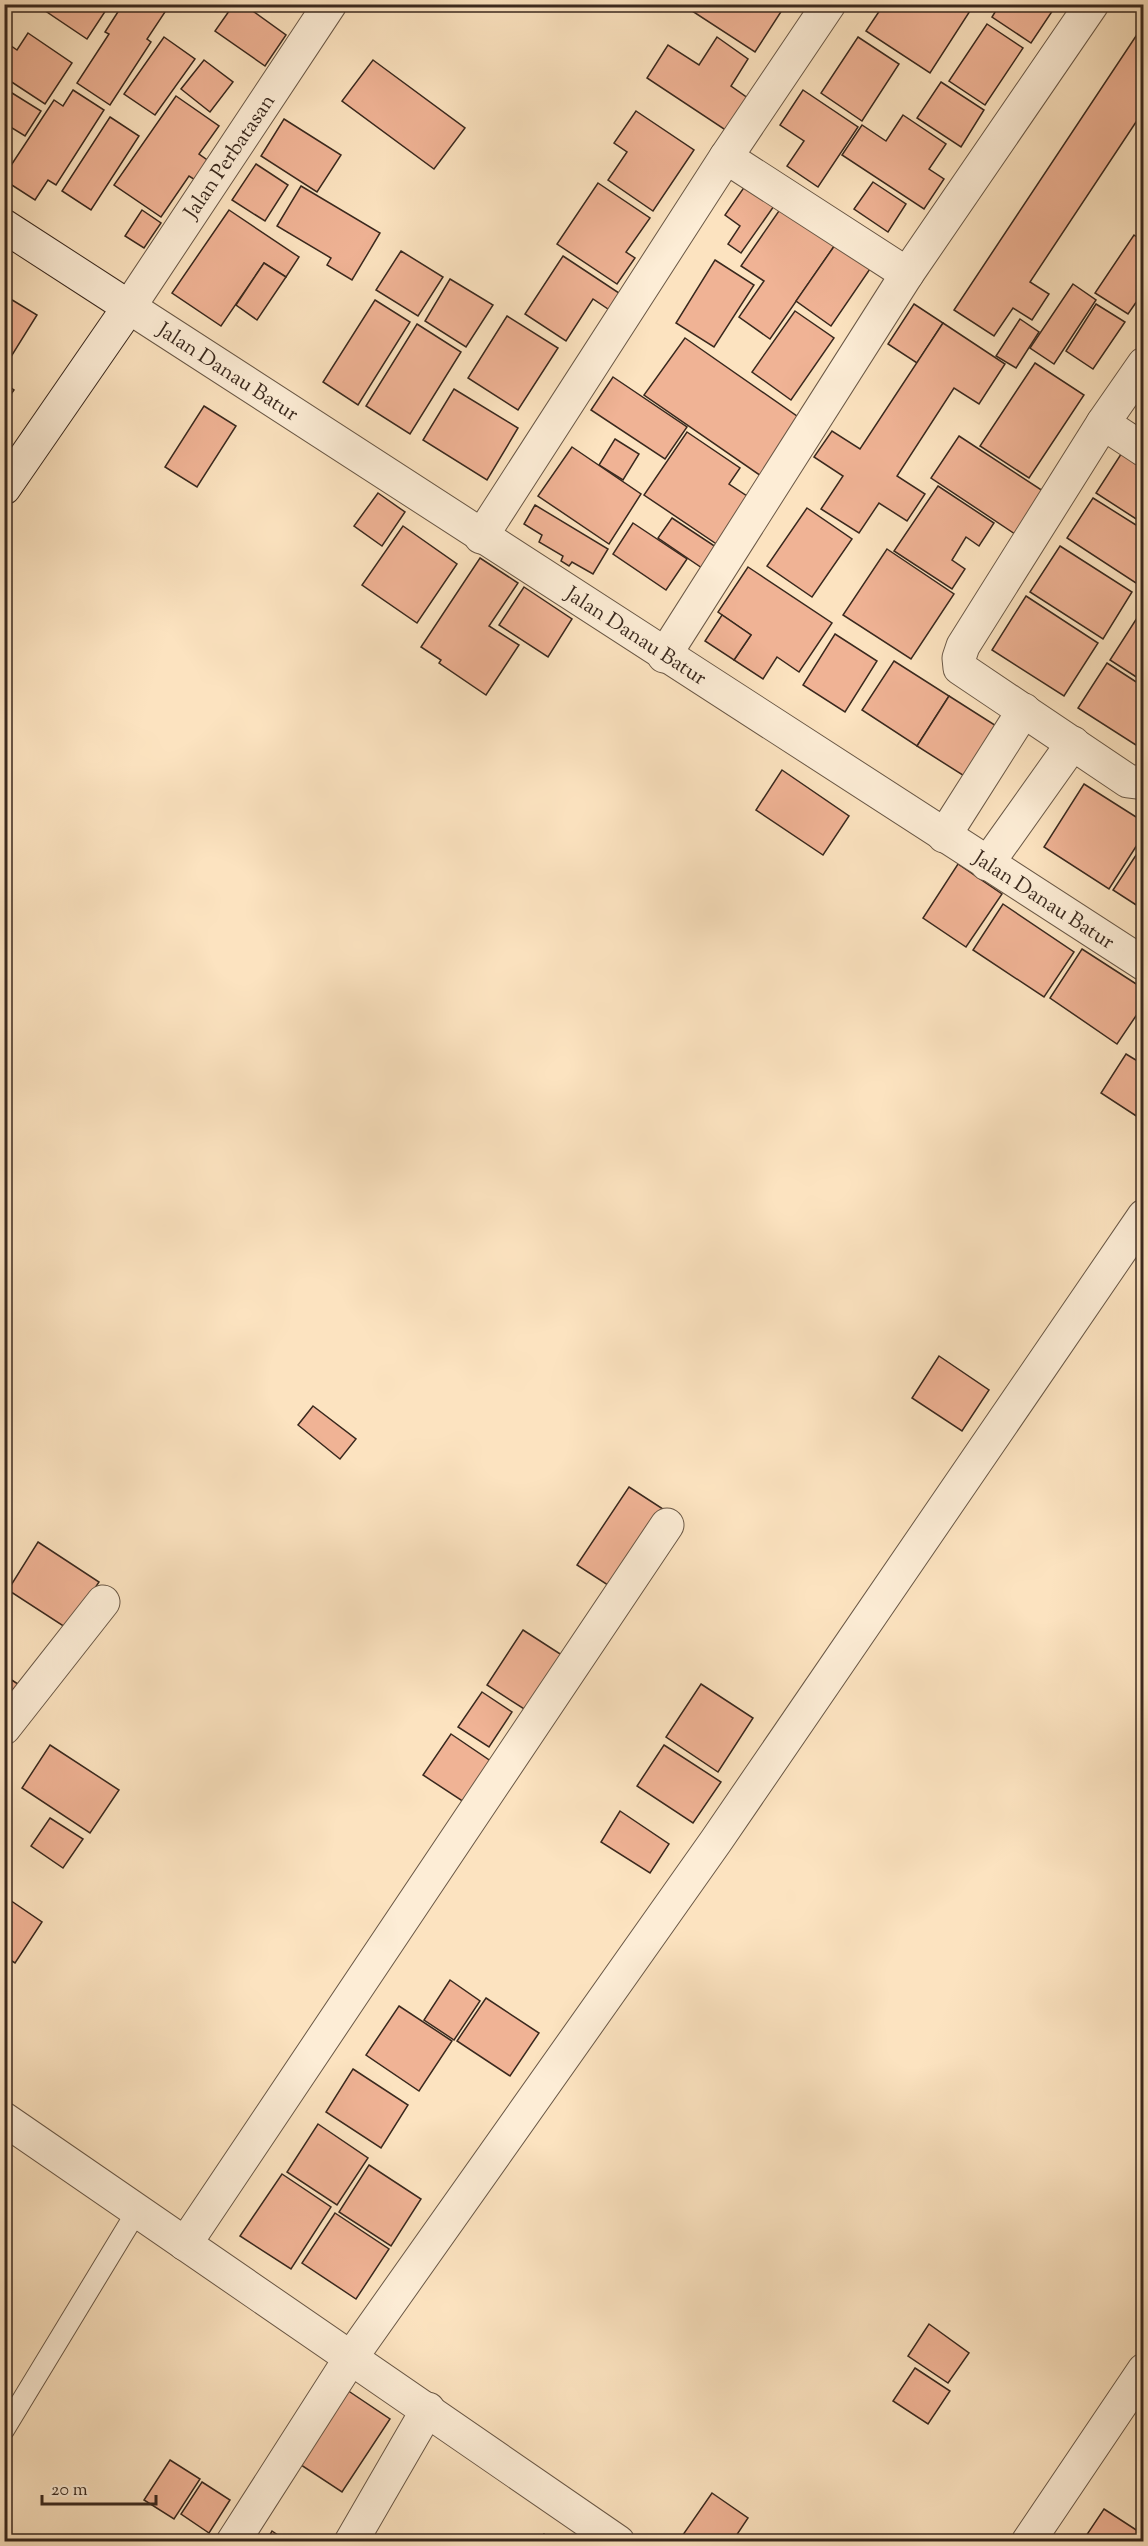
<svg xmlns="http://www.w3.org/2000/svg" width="1148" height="2546" viewBox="0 0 1148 2546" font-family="'Sorts Mill Goudy',serif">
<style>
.building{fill:#f0b395;stroke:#3a291e;stroke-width:1.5}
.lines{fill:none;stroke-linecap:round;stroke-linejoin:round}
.lane-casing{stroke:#6a5846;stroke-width:22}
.street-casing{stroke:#6a5846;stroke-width:35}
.secondary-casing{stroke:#3a291e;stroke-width:35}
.lane{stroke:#fdedd6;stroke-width:20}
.street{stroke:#fdedd6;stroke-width:33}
.secondary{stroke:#fdedd6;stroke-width:33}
.labels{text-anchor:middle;stroke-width:5;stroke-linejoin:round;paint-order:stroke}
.street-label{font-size:21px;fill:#3a291e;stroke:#fdedd6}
</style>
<rect width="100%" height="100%" fill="#fce3c0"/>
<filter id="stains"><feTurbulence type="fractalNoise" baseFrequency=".00333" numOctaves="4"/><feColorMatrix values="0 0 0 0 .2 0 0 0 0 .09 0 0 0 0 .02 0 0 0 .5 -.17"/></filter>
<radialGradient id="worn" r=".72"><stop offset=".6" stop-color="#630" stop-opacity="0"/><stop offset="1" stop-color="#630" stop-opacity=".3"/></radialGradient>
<g class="building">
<polygon points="35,4 110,4 87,39"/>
<polygon points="123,4 161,4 167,9 147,39 151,42 110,105 77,83 109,34 105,32"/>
<polygon points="234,4 243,4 286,35 265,66 215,31"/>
<polygon points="692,4 786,4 755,52 689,9"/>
<polygon points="884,4 960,4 970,11 930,73 866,31"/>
<polygon points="1000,4 1057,4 1031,43 992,17"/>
<polygon points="987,24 1023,48 985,105 949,81"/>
<polygon points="1144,24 1144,110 1030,282 1049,294 1032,320 1013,308 994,336 954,310"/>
<polygon points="28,33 72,63 45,104 4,77 4,41 17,50"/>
<polygon points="164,37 195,59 155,115 124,94"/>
<polygon points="717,37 748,59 731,86 752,101 730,133 647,78 668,45 699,65"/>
<polygon points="858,37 899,64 862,121 821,93"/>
<polygon points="204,60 233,82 210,112 181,89"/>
<polygon points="373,60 465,128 434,169 342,101"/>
<polygon points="941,82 984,110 961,147 917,118"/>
<polygon points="4,88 41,111 25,136 9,126 4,134"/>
<polygon points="73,90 104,110 56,185 48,180 35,200 4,180 4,176 54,100 63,106"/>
<polygon points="803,90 858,127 818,187 787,166 804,141 780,125"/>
<polygon points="176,96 219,126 199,154 213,164 200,183 189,176 161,217 114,185"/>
<polygon points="636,111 694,150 653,211 608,180 627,152 614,143"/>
<polygon points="903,115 946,144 929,169 944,179 924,209 842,155 862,125 886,141"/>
<polygon points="110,117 139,136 91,210 62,191"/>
<polygon points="284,119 341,155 317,192 261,156"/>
<polygon points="256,164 288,185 265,221 232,200"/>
<polygon points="873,182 906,204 888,232 854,209"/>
<polygon points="598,183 650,218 626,252 635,258 617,284 557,244"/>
<polygon points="301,186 380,233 352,280 327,265 331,258 277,226"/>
<polygon points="745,186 774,206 741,253 728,244 740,226 725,215"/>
<polygon points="781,208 835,245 770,339 739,317 764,281 741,266"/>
<polygon points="142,210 161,223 144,248 125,236"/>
<polygon points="229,210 299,257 286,277 264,263 221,326 172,293"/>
<polygon points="1134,235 1144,242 1144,291 1128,314 1095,293"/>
<polygon points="835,245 870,269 831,326 796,301"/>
<polygon points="401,251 443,277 418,316 376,290"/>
<polygon points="563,256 625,297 614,313 593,299 566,341 525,314"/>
<polygon points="715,260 754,285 714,347 676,323"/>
<polygon points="264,263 286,277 257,320 236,305"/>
<polygon points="450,279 493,305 466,347 425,321"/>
<polygon points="1073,284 1096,300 1054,364 1030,348"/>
<polygon points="4,295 37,315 4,368"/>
<polygon points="375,300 410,322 358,405 323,382"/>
<polygon points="914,304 943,323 917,363 888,344"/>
<polygon points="1096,304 1125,322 1093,369 1066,351"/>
<polygon points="795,311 834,338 791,400 752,372"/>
<polygon points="507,316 558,348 518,410 468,378"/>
<polygon points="1020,319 1039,332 1016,368 996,356"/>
<polygon points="943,323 1005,364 979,404 954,388 897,476 925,494 907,521 879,503 859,533 821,509 843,476 814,457 832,431 860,449"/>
<polygon points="417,324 461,352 410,434 366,406"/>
<polygon points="685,338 804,421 764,478 644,395"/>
<polygon points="1035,363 1084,395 1029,478 980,446"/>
<polygon points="613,377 687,427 665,459 591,410"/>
<polygon points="4,383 14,390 4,404"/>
<polygon points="454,389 518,428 487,480 423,440"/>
<polygon points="204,406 236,426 197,487 165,467"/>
<polygon points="687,432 740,468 729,484 750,498 718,545 644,495"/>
<polygon points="959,436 1043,491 1015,534 931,478"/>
<polygon points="615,439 639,454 623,480 599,465"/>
<polygon points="572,447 641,494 609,544 538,496"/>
<polygon points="1125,448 1144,460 1144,524 1096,493"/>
<polygon points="938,486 994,523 979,546 966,537 952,560 965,569 952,589 894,551"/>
<polygon points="378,493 405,512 382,546 354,526"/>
<polygon points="1093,498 1144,530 1144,578 1139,585 1067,538"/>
<polygon points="535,505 608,549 593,574 572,562 569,566 561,561 563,556 539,542 542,535 524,524"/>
<polygon points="807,508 852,539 812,597 767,566"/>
<polygon points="672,518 716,547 702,568 658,538"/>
<polygon points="633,523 687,559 666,590 613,554"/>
<polygon points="403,526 457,564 417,623 362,585"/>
<polygon points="1060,546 1132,592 1103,639 1030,592"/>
<polygon points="887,549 954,594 911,659 843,615"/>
<polygon points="480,558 518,583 489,626 519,645 486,695 439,663 441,660 421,647"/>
<polygon points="748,567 832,623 799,672 777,657 763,679 734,660 751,635 718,612"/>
<polygon points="524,587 572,619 548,657 499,625"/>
<polygon points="1026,596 1098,643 1064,696 992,650"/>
<polygon points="1144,607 1144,682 1110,660"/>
<polygon points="722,615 751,635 734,660 705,641"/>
<polygon points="835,634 877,661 845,712 803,685"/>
<polygon points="894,661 949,696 917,746 862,710"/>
<polygon points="1107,663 1144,687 1144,741 1139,747 1078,708"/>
<polygon points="949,696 1001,729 969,779 917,746"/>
<polygon points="782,770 849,816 823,855 756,810"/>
<polygon points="1084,784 1144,822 1144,834 1109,889 1044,847"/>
<polygon points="1144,843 1144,910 1113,890"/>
<polygon points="958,864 1002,894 966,947 923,918"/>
<polygon points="1003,904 1074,952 1044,997 973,950"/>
<polygon points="1082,949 1144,989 1144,1004 1117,1044 1050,998"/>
<polygon points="1126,1054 1144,1065 1144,1121 1101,1093"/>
<polygon points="939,1356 989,1390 962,1431 912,1398"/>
<polygon points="313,1406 356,1439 340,1459 298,1425"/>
<polygon points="629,1487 666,1511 614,1589 577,1565"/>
<polygon points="38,1542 99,1582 68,1629 8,1590"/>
<polygon points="523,1630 568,1659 532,1714 487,1685"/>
<polygon points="4,1675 21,1686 4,1710"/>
<polygon points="701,1684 753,1718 718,1772 666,1737"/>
<polygon points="482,1692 512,1712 489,1747 458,1727"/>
<polygon points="451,1734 498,1766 470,1806 423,1775"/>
<polygon points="50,1745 119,1790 90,1833 22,1788"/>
<polygon points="664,1745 721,1782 693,1823 637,1786"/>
<polygon points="620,1811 669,1844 650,1873 601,1842"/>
<polygon points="50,1818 83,1839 63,1868 31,1846"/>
<polygon points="4,1896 42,1922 15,1963 4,1956"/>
<polygon points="450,1980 480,2001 454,2040 424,2020"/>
<polygon points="486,1998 539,2033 510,2076 457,2041"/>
<polygon points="399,2006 452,2041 419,2091 366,2055"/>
<polygon points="353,2069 408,2105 381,2148 326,2112"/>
<polygon points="318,2124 368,2158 337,2205 287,2172"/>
<polygon points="369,2165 421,2199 391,2246 339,2212"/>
<polygon points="282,2174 331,2207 291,2269 240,2236"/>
<polygon points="335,2213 389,2249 356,2299 302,2263"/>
<polygon points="929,2324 969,2353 948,2383 908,2356"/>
<polygon points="915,2368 950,2391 928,2424 893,2401"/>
<polygon points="344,2388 390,2419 342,2492 295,2461"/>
<polygon points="170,2460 200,2479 174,2519 144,2500"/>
<polygon points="202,2482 230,2500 209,2533 181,2514"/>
<polygon points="712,2493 748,2518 732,2542 678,2542"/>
<polygon points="1104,2509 1144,2535 1144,2542 1082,2542"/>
<polygon points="272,2531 288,2542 266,2542"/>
<polygon points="544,2534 556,2542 539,2542"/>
</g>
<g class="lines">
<g class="lane-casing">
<polyline id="lane" points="4,2430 137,2211"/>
</g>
<g class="street-casing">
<g id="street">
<path id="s1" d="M330 4 129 307 1144 964"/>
<polyline points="726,157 907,274"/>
<polyline points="1144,364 1103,423 963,646 959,658 960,668 1128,781 1144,783"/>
<polyline points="1103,423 1144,450"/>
<polyline points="481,537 726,157 829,4"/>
<polyline points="664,656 907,274 1092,4"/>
<polyline points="944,836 1024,710"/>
<polyline points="987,864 1073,743"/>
<polyline points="4,1728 103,1602"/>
<polyline points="4,2119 618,2542"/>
<polyline points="185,2244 667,1525"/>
<polyline points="233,2542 350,2359 716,1841 1144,1216"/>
<polyline points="351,2542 428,2409"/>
<polyline points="1028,2542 1144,2370"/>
</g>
</g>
<g class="secondary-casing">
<polyline id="secondary" points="4,226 129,307 4,488"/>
</g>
<use href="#lane" class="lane"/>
<use href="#street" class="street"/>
<use href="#secondary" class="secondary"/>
</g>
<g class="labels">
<g class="street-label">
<text transform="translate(229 156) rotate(-56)" y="7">Jalan Perbatasan</text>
<text dy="7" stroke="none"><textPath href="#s1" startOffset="482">Jalan Danau Batur</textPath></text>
<text dy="7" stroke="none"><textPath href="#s1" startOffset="968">Jalan Danau Batur</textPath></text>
<text dy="7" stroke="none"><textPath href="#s1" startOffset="1454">Jalan Danau Batur</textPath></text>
</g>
</g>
<rect width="1148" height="2546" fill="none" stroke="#fce3c0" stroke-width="24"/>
<rect x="6" y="6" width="1136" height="2534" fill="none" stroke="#3a291e" stroke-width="3"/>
<rect x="12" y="12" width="1124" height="2522" fill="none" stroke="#3a291e" stroke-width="1.5"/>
<path d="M42 2495v9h114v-9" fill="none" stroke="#3a291e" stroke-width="3"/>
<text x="51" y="2495" font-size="18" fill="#3a291e" stroke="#fdedd6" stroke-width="4.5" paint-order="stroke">20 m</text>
<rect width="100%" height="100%" filter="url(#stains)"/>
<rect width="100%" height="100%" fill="url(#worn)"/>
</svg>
